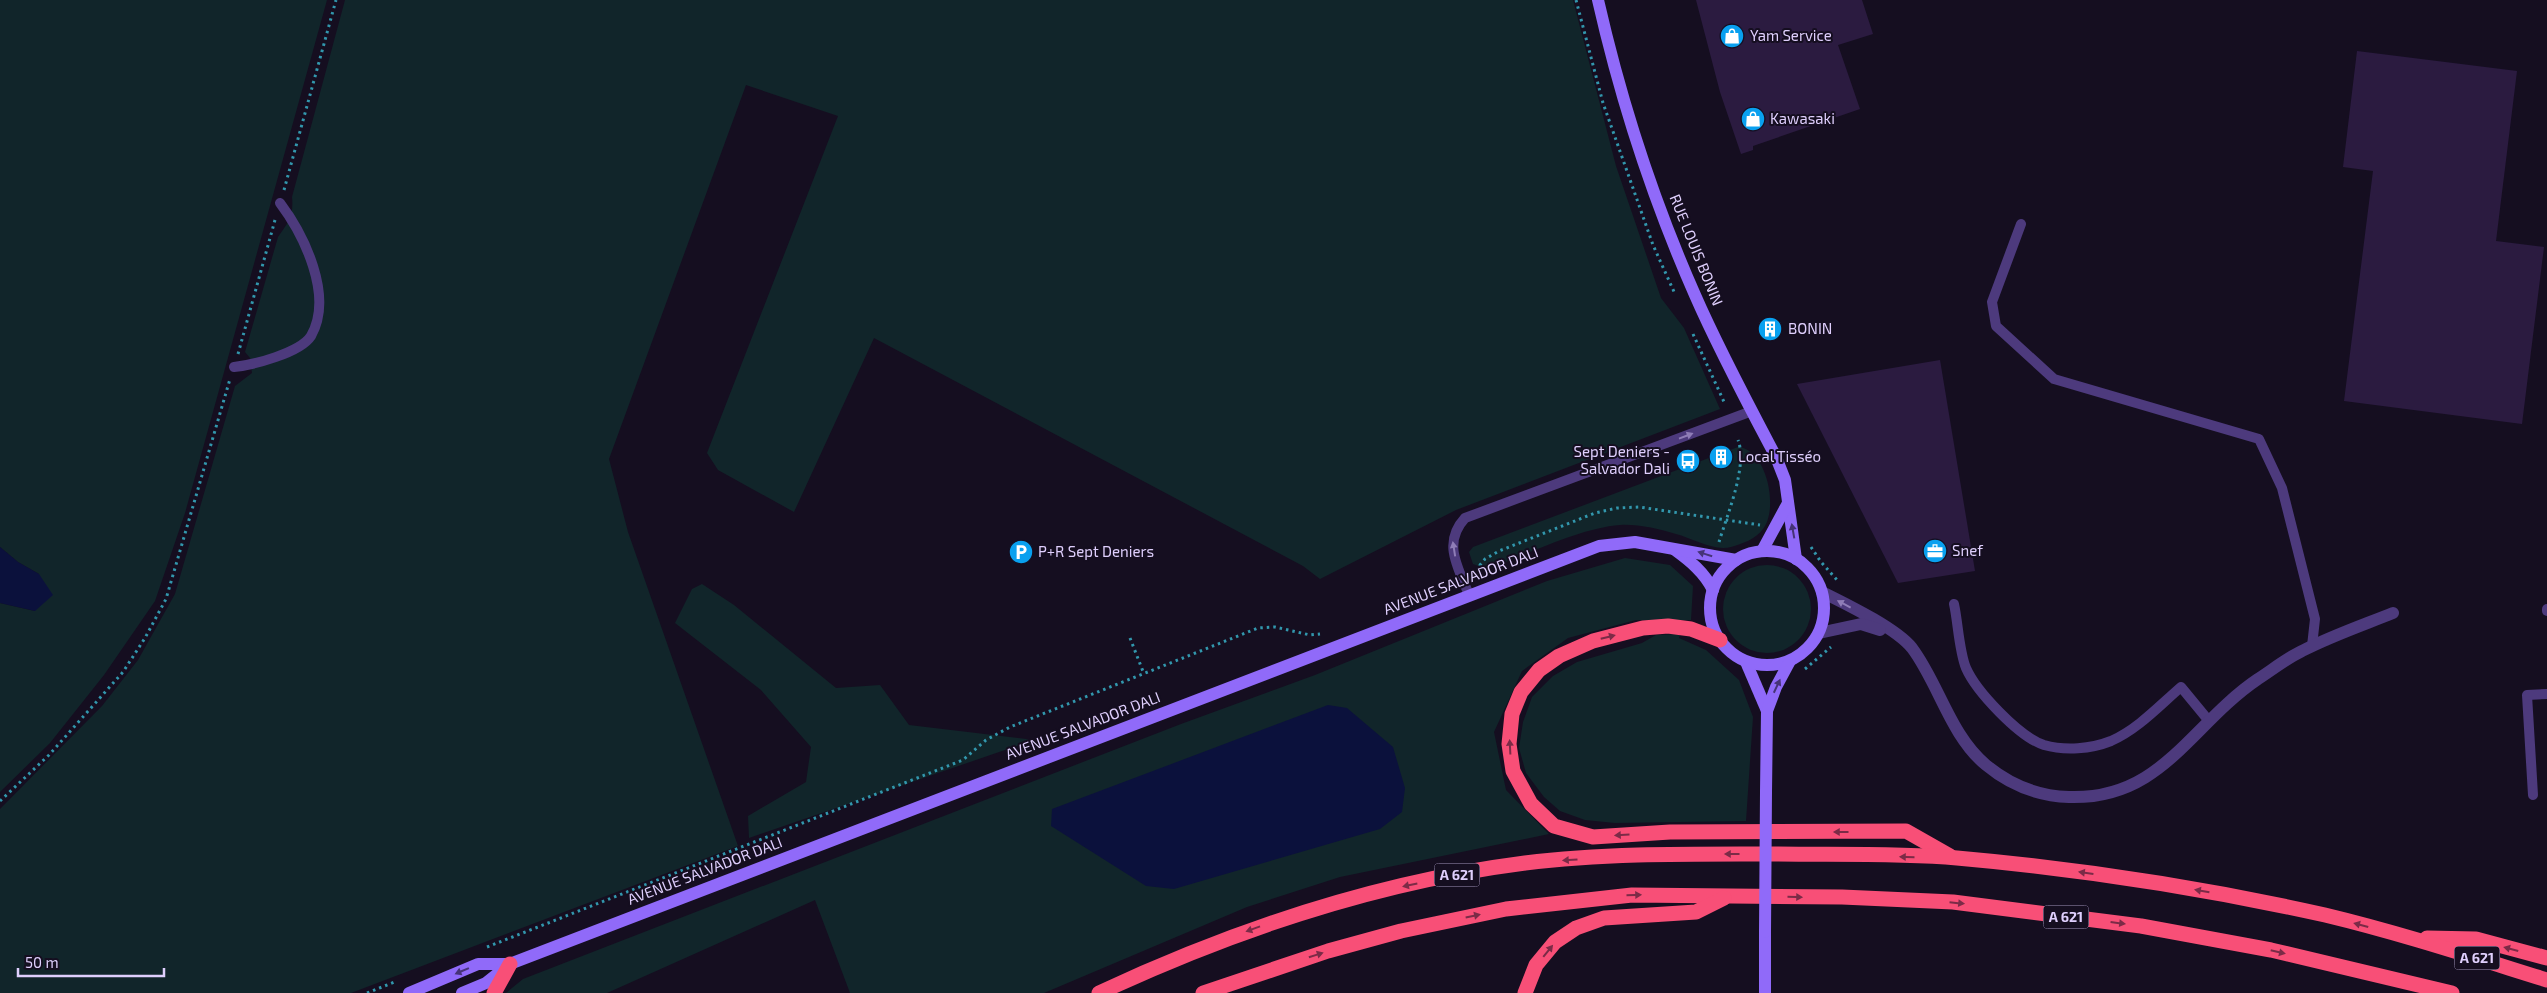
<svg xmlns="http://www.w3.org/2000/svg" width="2547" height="993" viewBox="0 0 2547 993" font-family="'Exo 2',sans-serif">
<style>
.green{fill:#11252a}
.water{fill:#0b113c}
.building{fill:#2b1b40}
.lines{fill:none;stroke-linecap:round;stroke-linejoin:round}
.path{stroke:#3297ad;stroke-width:3;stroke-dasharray:2.5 4;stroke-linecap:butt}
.lane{stroke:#4d3a7d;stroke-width:10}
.street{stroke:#4d3a7d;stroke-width:12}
.secondary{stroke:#906af9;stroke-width:12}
.highway{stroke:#f84f77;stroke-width:15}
.secondary-bridge{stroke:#906af9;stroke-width:12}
.oneway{fill:#8f7db7}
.oneway2{fill:#463377}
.oneway3{fill:#7b2b47}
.labels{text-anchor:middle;stroke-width:4;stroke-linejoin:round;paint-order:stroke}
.shield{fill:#150e20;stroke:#a295bb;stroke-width:1}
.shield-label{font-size:14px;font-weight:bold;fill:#dfcffd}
.poi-label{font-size:15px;fill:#dfcffd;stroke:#150e20;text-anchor:start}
.street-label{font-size:15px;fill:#dfcffd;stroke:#150e20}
</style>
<rect width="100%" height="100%" fill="#150e20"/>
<g class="green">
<polygon points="0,0 327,0 185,513 155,601 104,675 50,743 0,792 0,603 35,611 39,574 18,562 0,547"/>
<path d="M345 0H1573L1616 166 1661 298 1684 328 1720 409 1456 510 1320 579 1303 566 874 338 794 512 718 470 707 453 838 116 746 85 609 459 628 532 738 846 351 993H0V809L102 706 138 660 157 626 175 594 235 386 252 373 250 358 245 352 278 237C288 223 294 216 292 197Z"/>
<path d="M1738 447C1767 449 1779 509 1763 529 1756 539 1742 544 1731 547 1715 552 1692 538 1676 534 1659 529 1638 524 1620 525 1579 528 1527 555 1487 569L1473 564 1469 552 1473 547Z"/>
<polygon points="1625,558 1670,565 1693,586 1691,620 1636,620 1568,638 1522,671 1494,732 1506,790 1549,834 1340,877 1247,907 1044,993 850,993 815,900 607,993 506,993 523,979 1181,724 1315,675 1547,581"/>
<circle cx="1767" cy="609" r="44"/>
<polygon points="702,584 734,605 836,688 880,685 909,725 1034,740 749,838 748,816 806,782 811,747 761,690 675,623 692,589"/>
<polygon points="1680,634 1679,638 1706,650 1739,680 1753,717 1746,821 1615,823 1585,820 1560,811 1544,797 1526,773 1519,748 1523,722 1532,697 1553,676 1577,662 1642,643 1656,635"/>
</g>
<g class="water">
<polygon points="0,547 18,562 39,574 53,595 35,611 0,603"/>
<polygon points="1328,705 1347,708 1393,747 1405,788 1402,812 1380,829 1174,889 1146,886 1051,826 1052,809"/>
</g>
<g class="building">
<polygon points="1696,0 1862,0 1873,34 1838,45 1860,109 1753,146 1753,150 1741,154 1720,92"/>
<polygon points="2357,51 2517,71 2496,241 2544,247 2522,424 2344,401 2373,171 2343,167"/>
<polygon points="1940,360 1975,571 1898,583 1797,384"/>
</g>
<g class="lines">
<g class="path">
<polyline points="1576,0 1603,103 1653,245 1675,294"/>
<polyline points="284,190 336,0"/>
<polyline points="1693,334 1725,404"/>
<polyline points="238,354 275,220"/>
<path d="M1719 542C1727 515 1748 466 1738 440"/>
<polyline points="1811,547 1821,562 1838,581"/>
<polyline points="1480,572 1480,565 1485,559 1499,551 1595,513 1617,508 1639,507 1760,525"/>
<polyline points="1130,638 1144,674"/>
<polyline points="1805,669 1831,647"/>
<polyline points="0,801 49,755 123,672 145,638 166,599 230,379"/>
<polyline points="487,947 963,760 986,740 1010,727 1258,628 1275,627 1310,635 1320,634"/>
<polyline points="367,993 397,981"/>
</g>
<g class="lane">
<polyline points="2021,224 1992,302 1996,326 2054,379 2259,439 2282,488 2315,619 2312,646"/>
<path d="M234 367C253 365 300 353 311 336 334 296 304 235 280 203"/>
<path d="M1469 595C1458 567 1442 543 1465 518L1752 411"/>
<path d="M1954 604C1958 622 1959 651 1966 668 1976 691 2019 737 2044 745 2065 751 2091 749 2111 741 2138 729 2159 706 2181 687L2209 721"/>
<polyline points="2547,609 2547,611"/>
<polyline points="2533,795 2527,695 2547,694"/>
</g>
<g class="street">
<path d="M1822 592C1846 604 1896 628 1912 648 1939 684 1950 735 1986 765 2010 785 2038 796 2069 797 2162 800 2190 725 2258 679 2272 670 2287 658 2302 651 2331 636 2363 625 2393 613"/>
<polyline points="1819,633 1861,624 1880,630"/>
</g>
<g class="secondary">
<path d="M1598 0C1621 101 1653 200 1695 295 1719 350 1748 404 1776 457L1785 480 1796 559"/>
<path d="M1675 550C1690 561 1704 572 1713 590"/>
<polyline points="1762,551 1788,503"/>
<circle cx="1767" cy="608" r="57"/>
<polyline points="1746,662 1767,711"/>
<polyline points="1766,792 1767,711 1776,687 1790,661"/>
<polyline points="409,993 478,964 510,964"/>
<polyline points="462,993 486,983 510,964 1599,546 1635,542 1736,560"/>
<polyline points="1765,993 1765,932"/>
</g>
<g class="highway">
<polyline points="1720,640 1691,629 1668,626 1643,628 1593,641 1559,656 1539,670 1521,692 1512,714 1509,744 1513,771 1531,804 1554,826 1593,837 1670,832 1906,831 1950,856"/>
<polyline points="2427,938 2476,939 2547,958"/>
<polyline points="494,993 510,964"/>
<path d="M1099 993C1234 930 1376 882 1525 863 1606 853 1690 854 1771 854 1832 855 1896 853 1957 858 2081 869 2204 888 2325 915 2400 933 2473 957 2547 980"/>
<polyline points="1203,993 1328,951 1401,931 1506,909 1632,895 1842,897 1953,902 2141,926 2271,950 2452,993"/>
<polyline points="1525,993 1536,965 1555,942 1576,928 1604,918 1696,912 1724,898"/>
</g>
<polyline class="secondary-bridge" points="1765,932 1766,792"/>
</g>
<defs><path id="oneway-solid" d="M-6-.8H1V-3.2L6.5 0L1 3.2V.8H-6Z" transform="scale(1.25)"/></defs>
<g class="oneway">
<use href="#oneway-solid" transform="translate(1686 436) rotate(-21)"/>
<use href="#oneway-solid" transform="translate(1454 549) rotate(-99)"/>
<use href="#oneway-solid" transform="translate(1844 604) rotate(-152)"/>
</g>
<g class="oneway2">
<use href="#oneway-solid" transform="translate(1793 531) rotate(-100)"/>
<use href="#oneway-solid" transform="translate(1705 554) rotate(-163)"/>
<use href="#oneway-solid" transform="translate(1777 686) rotate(-65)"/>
<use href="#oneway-solid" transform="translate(462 971) rotate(157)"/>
</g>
<g class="oneway3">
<use href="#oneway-solid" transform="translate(1608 637) rotate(-14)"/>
<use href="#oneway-solid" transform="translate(1510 747) rotate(-93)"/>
<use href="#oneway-solid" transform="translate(1841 832) rotate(180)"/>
<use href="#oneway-solid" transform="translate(1622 835) rotate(177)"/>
<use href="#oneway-solid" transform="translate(1732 854) rotate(-180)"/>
<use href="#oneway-solid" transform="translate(1907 857) rotate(-179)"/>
<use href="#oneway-solid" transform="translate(1570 860) rotate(176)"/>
<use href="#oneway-solid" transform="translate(2086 873) rotate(-172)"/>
<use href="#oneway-solid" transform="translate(1410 885) rotate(168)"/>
<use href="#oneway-solid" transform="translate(2202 891) rotate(-170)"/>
<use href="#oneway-solid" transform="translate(1634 895) rotate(-2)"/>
<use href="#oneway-solid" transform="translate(1795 897) rotate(1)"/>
<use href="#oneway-solid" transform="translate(1957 903) rotate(6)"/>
<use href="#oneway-solid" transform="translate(1473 916) rotate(-12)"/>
<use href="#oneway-solid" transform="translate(2118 923) rotate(7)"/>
<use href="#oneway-solid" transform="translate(2361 925) rotate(-165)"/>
<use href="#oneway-solid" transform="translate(1253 929) rotate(160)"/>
<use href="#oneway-solid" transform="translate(2511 949) rotate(-165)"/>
<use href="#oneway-solid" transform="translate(1548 951) rotate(-51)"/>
<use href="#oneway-solid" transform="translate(2278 952) rotate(13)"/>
<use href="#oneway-solid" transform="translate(1316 955) rotate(-18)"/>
</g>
<defs>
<g id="shop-disc" transform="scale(1.25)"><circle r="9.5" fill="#09a0ef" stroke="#150e20"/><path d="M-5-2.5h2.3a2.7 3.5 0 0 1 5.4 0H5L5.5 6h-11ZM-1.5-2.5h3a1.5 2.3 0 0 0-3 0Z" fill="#fff"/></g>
<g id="building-disc" transform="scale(1.25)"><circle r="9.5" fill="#09a0ef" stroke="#150e20"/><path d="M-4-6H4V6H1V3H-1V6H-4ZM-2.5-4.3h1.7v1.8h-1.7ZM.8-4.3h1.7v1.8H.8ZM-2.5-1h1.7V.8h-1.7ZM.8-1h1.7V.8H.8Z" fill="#fff"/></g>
<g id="bus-disc" transform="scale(1.25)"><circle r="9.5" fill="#09a0ef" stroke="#150e20"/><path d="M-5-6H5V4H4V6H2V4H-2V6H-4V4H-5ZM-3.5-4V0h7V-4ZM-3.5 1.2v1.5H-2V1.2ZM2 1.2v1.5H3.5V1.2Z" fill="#fff"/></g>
<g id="office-disc" transform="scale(1.25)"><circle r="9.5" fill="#09a0ef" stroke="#150e20"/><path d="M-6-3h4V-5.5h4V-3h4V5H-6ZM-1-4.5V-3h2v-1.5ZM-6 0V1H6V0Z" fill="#fff"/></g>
<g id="parking-disc" transform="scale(1.25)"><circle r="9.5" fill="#09a0ef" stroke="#150e20"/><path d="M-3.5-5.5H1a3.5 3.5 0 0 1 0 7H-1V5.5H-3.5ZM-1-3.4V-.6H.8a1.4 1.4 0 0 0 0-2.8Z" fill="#fff"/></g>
</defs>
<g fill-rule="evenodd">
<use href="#shop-disc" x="1732" y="36"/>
<use href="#shop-disc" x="1753" y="119"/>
<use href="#building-disc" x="1770" y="329"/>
<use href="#building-disc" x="1721" y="457"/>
<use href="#bus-disc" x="1688" y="461"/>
<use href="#office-disc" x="1935" y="551"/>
<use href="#parking-disc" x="1021" y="552"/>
</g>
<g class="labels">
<g class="shield">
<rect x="1434.5" y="863.5" width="45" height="23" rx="4"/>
<rect x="2043.5" y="905.5" width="45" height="23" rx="4"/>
<rect x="2454.5" y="946.5" width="45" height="23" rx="4"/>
</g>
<g class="shield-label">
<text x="1457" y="880">A 621</text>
<text x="2066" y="922">A 621</text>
<text x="2477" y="963">A 621</text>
</g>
<g class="poi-label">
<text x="1750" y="41">Yam Service</text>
<text x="1770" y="124">Kawasaki</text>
<text x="1788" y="334">BONIN</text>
<text x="1670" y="457" text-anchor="end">Sept Deniers -<tspan x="1670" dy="17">Salvador Dali</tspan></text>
<text x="1738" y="462">Local Tisséo</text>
<text x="1952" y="556">Snef</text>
<text x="1038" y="557">P+R Sept Deniers</text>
</g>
<g class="street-label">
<text transform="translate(1696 250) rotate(68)" y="5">RUE LOUIS BONIN</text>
<text transform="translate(1461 581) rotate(-21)" y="5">AVENUE SALVADOR DALI</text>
<text transform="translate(1083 726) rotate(-21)" y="5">AVENUE SALVADOR DALI</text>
<text transform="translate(705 871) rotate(-21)" y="5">AVENUE SALVADOR DALI</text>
</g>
</g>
<path d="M18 968v8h146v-8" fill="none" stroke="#dfcffd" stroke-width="2.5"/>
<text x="25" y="968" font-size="15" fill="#dfcffd" stroke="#150e20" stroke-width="4" paint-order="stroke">50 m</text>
</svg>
